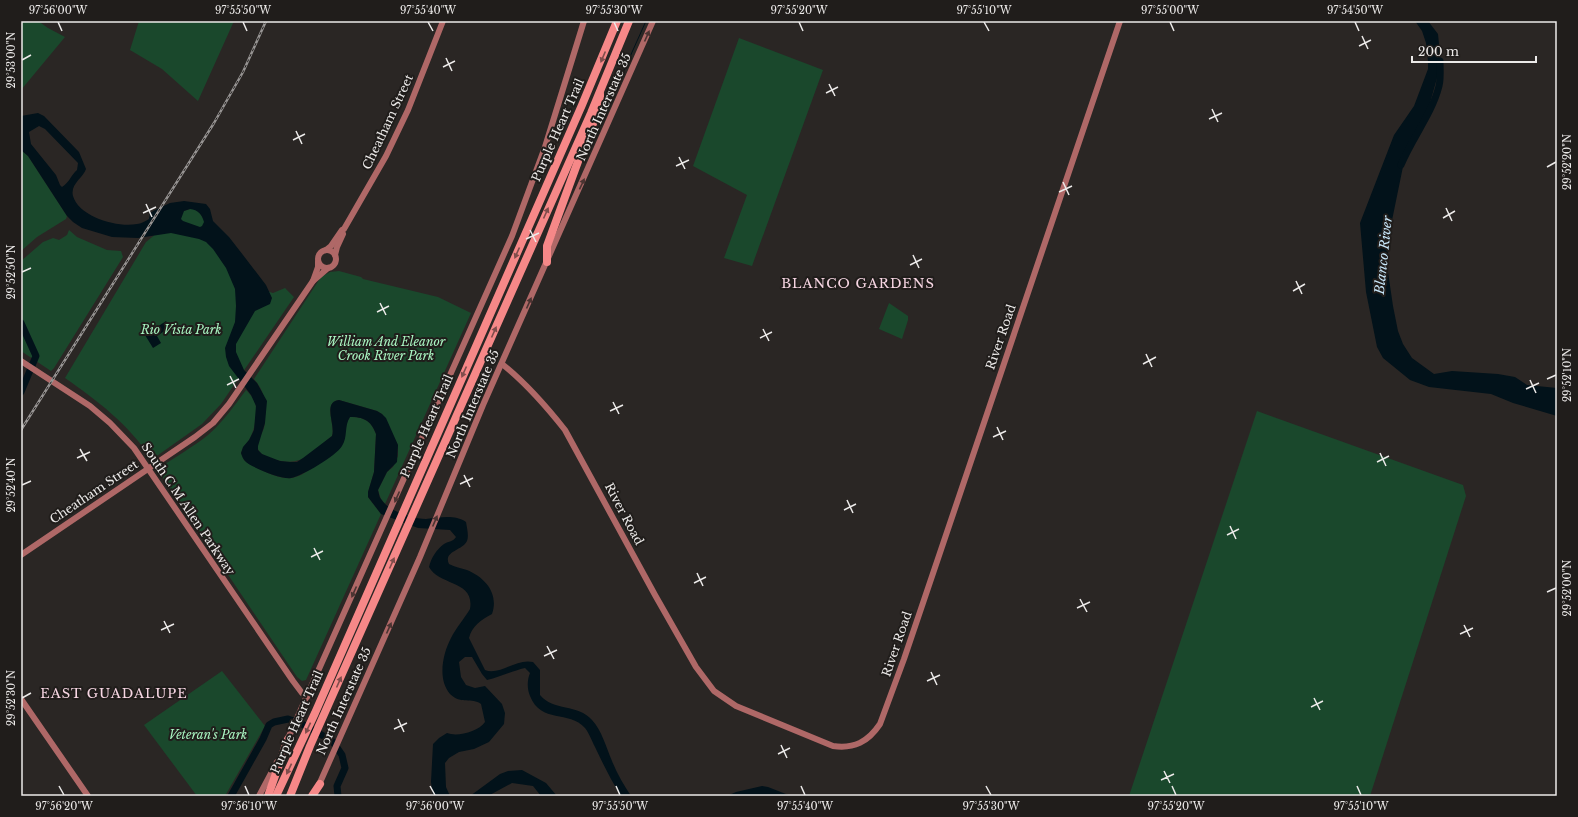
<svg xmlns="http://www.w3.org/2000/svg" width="1578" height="817" viewBox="0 0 1578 817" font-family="'Libre Baskerville',serif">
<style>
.green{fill:#1a482c}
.water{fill:#02121a;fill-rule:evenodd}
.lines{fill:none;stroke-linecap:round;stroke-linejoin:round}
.stream{stroke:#02121a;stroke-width:1}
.river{stroke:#02121a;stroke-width:7}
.secondary{stroke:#af6867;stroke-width:6}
.highway{stroke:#f68888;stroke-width:8}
.rail-casing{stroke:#989594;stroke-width:2.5}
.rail{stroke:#201d1b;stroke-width:1;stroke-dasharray:3;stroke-linecap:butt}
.oneway{fill:#4b3432}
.oneway2{fill:#804d4c}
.ticks{fill:none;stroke:#eceae9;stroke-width:1.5}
.labels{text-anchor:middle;stroke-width:4;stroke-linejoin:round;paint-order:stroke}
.street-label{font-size:12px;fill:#eceae9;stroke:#201d1b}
.park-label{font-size:12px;font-style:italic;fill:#a9f6c2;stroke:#201d1b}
.water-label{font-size:13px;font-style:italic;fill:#cae9fc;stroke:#201d1b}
.neighbourhood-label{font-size:13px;letter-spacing:1px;fill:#f7d6e3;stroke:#201d1b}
.neatline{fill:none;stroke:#eceae9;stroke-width:1.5}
.ticks-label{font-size:10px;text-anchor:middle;fill:#eceae9}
</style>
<rect width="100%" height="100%" fill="#2a2624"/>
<g class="green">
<polygon points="21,21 38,21 48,28 65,37 21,90"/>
<polygon points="139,21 234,21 198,101 162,69 130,50"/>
<polygon points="739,38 823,70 752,266 724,258 747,195 693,166"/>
<polygon points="21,150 28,156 67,216 66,219 37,237 21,251"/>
<path d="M190 209H195L200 213 240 283 273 293 285 288 294 297 221 404 202 424 154 458H151C128 424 98 401 65 378L146 242 184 211Z"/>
<polygon points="69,230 77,237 107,250 121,251 123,257 54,368 51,371 21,351 21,261 43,242 53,238 59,240 67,235"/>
<path d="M339 271 361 277 363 279 438 297 471 313 385 504 381 499 378 490 387 472 393 467 398 456V445L382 414 377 411 339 400C322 402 336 426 332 436 309 454 301 469 270 458 265 456 260 454 258 449 256 442 262 434 264 428 265 424 265 420 265 416 266 402 264 390 254 379L321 277 330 272Z"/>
<polygon points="889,303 908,316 908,320 902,339 879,329"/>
<path d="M246 390C249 393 252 396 254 400 259 410 255 430 249 440 246 444 243 447 241 453L244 460 248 463C259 469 273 477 286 478 310 481 333 443 346 427V423L350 417C363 417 371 420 376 434L374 472 368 492V497L381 514 306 680 302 681 297 677 158 471 159 468C175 457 193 447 208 435 223 422 234 406 246 390Z"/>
<polygon points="1257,411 1463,485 1466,496 1370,796 1129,796"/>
<polygon points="222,671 265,726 225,796 197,796 144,725"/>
</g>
<g class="water">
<polygon points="1415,21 1428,21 1438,34 1441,64 1428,110 1406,152 1389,235 1388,255 1388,272 1393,306 1398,331 1403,344 1412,358 1434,374 1452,371 1498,374 1515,377 1527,385 1557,388 1557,416 1513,403 1491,394 1429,387 1410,380 1383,358 1377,347 1366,292 1360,223 1394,135 1414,106 1428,69 1428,61 1426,43 1422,31"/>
<path d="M38 113 44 116 79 152 86 169C83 178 70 184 73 196 79 217 118 228 137 224 141 224 145 221 149 219L150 213 155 210 170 203 184 201 206 204 210 209 213 221 229 237 243 255 266 285 272 298 270 304 255 311 236 344V352L244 370 257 383 267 401 265 423 258 446V450L262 454 280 461 290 462H297L303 458 332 436C336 426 322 402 339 400L377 411 382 414 386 418 398 445 397 462 387 472 378 490C379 493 379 497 381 499 388 511 413 519 426 519 439 518 454 514 466 522 467 528 469 536 467 541 462 551 443 551 449 564 455 567 461 568 467 570 486 578 499 594 492 614 481 620 472 626 469 638L485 670C499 676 516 658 533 662L540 670V695C553 711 578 704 592 720 602 731 606 747 612 761 617 774 624 785 631 796H621C611 780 603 764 595 747 592 741 589 733 585 728 569 710 541 724 530 696 527 689 527 680 530 673L525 668C512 671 500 677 487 680L482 674 472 657H465L459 662 461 677 466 685 475 688 485 686 502 704 505 713 504 724 489 742 474 749 459 752 449 758 445 763 446 787 450 796H433L431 782 433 744 439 738 447 733C457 737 478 732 485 722L481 704C472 697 461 705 450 694 437 679 443 653 451 638 456 628 464 619 470 609 475 580 439 586 429 567 431 558 437 549 444 544 449 541 453 542 456 537L450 530 418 528 381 514 368 497V492L374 472 376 434C371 420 363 417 350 417 344 426 348 437 342 446 336 456 302 476 291 478 283 480 250 467 245 461 243 459 242 456 241 453L243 447 249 440 254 430 256 406 251 395 229 366 226 357 225 348 235 322 236 306 235 289 226 268 213 249 206 242 199 239 171 233 138 238 112 237 82 228 73 222 67 216 28 156 21 150V116ZM39 126 45 129 78 163 77 170C71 175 69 183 62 187L60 185 56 175 31 144 29 132ZM190 209C198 210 202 214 204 222L202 226 200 227 183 221 181 219 184 211Z"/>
<polygon points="166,321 169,326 169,328 157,336 161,343 153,348 145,335"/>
<polygon points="522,770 546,783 557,796 541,796 533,786 512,783 488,796 470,796 500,774 508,771"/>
<polygon points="762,786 768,787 791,796 727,796 736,792"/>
</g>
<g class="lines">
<polyline class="stream" points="612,97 646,21"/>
<g class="river">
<path d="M1401 165C1412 138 1432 114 1439 86 1441 78 1440 69 1440 61"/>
<polyline points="21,323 36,356 21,392"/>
<polyline points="231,796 263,739 269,725 274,722 288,719 302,724 327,738 333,742 342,755 345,768 337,786 338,796"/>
</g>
<g class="secondary">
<polyline points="326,250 331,246 342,230 344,229 386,156 408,110 443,21"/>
<circle cx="327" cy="259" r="9"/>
<polyline points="335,255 337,247 343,234"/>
<polyline points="313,281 328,268"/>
<polyline points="21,361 90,406 110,423 134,448 293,681 302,693 308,696"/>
<path d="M502 364C526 383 546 406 565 430L655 595 696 667 714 691 736 706 833 746C854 749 868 742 880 724L904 659 1120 21"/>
<polyline points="21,555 195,437 213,423 229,404 313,281 318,267 318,262"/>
<polyline points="21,699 88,796"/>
<polyline points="286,743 512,236 545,147 584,21"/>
<polyline points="318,787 420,557 483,405 653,21"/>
<polyline points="259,796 277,762"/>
</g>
<g class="highway">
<polyline points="547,262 547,246 580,156 600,106 600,94"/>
<polyline points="268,796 288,739"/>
<polyline points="276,796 315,713 582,105 617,21"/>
<polyline points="290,796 310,746 591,113 629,21"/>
<polyline points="312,796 320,784"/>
</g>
<g class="rail-casing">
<polyline id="rail" points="21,430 214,123 243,72 266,21"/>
</g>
<use href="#rail" class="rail"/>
</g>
<defs><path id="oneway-solid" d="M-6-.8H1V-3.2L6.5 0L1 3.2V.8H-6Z"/></defs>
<g class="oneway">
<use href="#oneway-solid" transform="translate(647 36) rotate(-66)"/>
<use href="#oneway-solid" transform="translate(582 184) rotate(-65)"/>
<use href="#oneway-solid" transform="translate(529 303) rotate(-66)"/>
<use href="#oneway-solid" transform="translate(397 497) rotate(114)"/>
<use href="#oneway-solid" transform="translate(435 521) rotate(-67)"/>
<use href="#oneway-solid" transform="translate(354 592) rotate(114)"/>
<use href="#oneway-solid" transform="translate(389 628) rotate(-66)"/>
</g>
<g class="oneway2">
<use href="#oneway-solid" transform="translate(603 57) rotate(113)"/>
<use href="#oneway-solid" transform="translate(546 213) rotate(-66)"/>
<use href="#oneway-solid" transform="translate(517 253) rotate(114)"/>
<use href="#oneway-solid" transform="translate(494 332) rotate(-66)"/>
<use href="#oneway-solid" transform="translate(464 372) rotate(114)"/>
<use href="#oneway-solid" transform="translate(392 563) rotate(-66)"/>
<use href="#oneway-solid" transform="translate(339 682) rotate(-66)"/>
<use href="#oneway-solid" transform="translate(308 728) rotate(115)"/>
<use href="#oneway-solid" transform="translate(289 769) rotate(115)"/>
</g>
<path class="ticks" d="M58 22 62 31M243 22 247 31M428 22 433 31M614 22 618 31M799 22 803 31M984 22 989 31M1170 22 1174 31M1355 22 1359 31M1362 36 1368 49M1359 46 1371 40M446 58 452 71M22 60 31 55M443 67 455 61M829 84 835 96M826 93 838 87M1212 109 1218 122M1209 119 1222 113M296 131 302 144M293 140 305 134M679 157 685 169M676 166 689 160M1547 167 1556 162M1063 182 1069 195M1059 192 1072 186M146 204 152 217M1446 208 1452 221M143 213 156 207M1443 218 1455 211M530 230 536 242M526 239 539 233M913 255 919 268M910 265 922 259M22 272 31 268M1296 281 1302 294M1293 291 1305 284M380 303 386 315M377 312 389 306M763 329 769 341M760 338 772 332M1146 354 1152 367M1143 364 1156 357M230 376 236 388M1547 379 1556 375M1530 380 1536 393M227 385 239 379M1526 389 1539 383M613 402 619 414M610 411 623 405M997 427 1003 440M993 437 1006 431M80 449 87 461M1380 453 1386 466M77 458 90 452M1377 462 1389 456M464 475 470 487M460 484 473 478M22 485 31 481M847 500 853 513M844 510 856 504M1230 526 1236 539M1227 535 1239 529M314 548 320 560M311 557 323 551M697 573 703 586M694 583 706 577M1547 592 1556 588M1080 599 1087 612M1077 608 1090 602M164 621 170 633M1464 625 1470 637M161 630 174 624M1460 634 1473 628M547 646 554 659M544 656 557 650M931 672 937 685M927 681 940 675M22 698 31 693M1314 698 1320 710M1311 707 1323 701M398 719 404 732M394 729 407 723M781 745 787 758M778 754 790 748M1164 771 1170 783M1161 780 1174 774M59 786 64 795M245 786 249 795M430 786 435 795M616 786 620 795M801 786 805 795M986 786 991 795M1172 786 1176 795M1357 786 1361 795"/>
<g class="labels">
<g class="street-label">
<text transform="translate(604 107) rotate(-66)" y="4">North Interstate 35</text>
<text transform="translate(388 122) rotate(-65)" y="4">Cheatham Street</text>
<text transform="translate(558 130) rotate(-66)" y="4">Purple Heart Trail</text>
<text transform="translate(1001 337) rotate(-71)" y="4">River Road</text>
<text transform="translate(473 404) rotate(-67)" y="4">North Interstate 35</text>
<text transform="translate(427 426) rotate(-66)" y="4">Purple Heart Trail</text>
<text transform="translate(94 492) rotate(-34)" y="4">Cheatham Street</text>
<text transform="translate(188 509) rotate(56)" y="4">South C M Allen Parkway</text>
<text transform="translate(624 514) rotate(62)" y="4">River Road</text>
<text transform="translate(897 644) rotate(-71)" y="4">River Road</text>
<text transform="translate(344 701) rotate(-66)" y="4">North Interstate 35</text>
<text transform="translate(297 722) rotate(-66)" y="4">Purple Heart Trail</text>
</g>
<g class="park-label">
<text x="181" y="334">Rio Vista Park</text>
<text x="386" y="346">William And Eleanor<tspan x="386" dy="14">Crook River Park</tspan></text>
<text x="208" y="739">Veteran's Park</text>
</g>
<g class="water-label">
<text transform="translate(1383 255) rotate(-84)" y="5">Blanco River</text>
</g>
<g class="neighbourhood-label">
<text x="858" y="288">BLANCO GARDENS</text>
<text x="114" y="698">EAST GUADALUPE</text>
</g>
</g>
<rect width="1578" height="817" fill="none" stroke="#201d1b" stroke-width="44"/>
<path d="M1412 56v6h124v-6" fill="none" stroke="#eceae9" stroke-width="2"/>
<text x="1418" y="56" font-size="12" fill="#eceae9" stroke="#201d1b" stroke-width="3" paint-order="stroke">200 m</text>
<rect x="22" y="22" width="1534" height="773" class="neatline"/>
<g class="ticks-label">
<text x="58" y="14">97°56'00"W</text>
<text x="243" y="14">97°55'50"W</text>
<text x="428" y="14">97°55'40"W</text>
<text x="614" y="14">97°55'30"W</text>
<text x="799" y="14">97°55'20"W</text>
<text x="984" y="14">97°55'10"W</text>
<text x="1170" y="14">97°55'00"W</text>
<text x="1355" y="14">97°54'50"W</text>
<text transform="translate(11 60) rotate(-90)" y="4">29°53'00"N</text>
<text transform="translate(1567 162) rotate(-90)" y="4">29°52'20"N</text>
<text transform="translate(11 272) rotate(-90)" y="4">29°52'50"N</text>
<text transform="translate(1567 375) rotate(-90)" y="4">29°52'10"N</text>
<text transform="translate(11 485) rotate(-90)" y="4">29°52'40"N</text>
<text transform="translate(1567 588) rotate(-90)" y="4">29°52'00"N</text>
<text transform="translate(11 698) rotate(-90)" y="4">29°52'30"N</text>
<text x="64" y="810">97°56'20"W</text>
<text x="249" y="810">97°56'10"W</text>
<text x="435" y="810">97°56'00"W</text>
<text x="620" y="810">97°55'50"W</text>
<text x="805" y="810">97°55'40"W</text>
<text x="991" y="810">97°55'30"W</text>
<text x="1176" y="810">97°55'20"W</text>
<text x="1361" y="810">97°55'10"W</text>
</g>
</svg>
